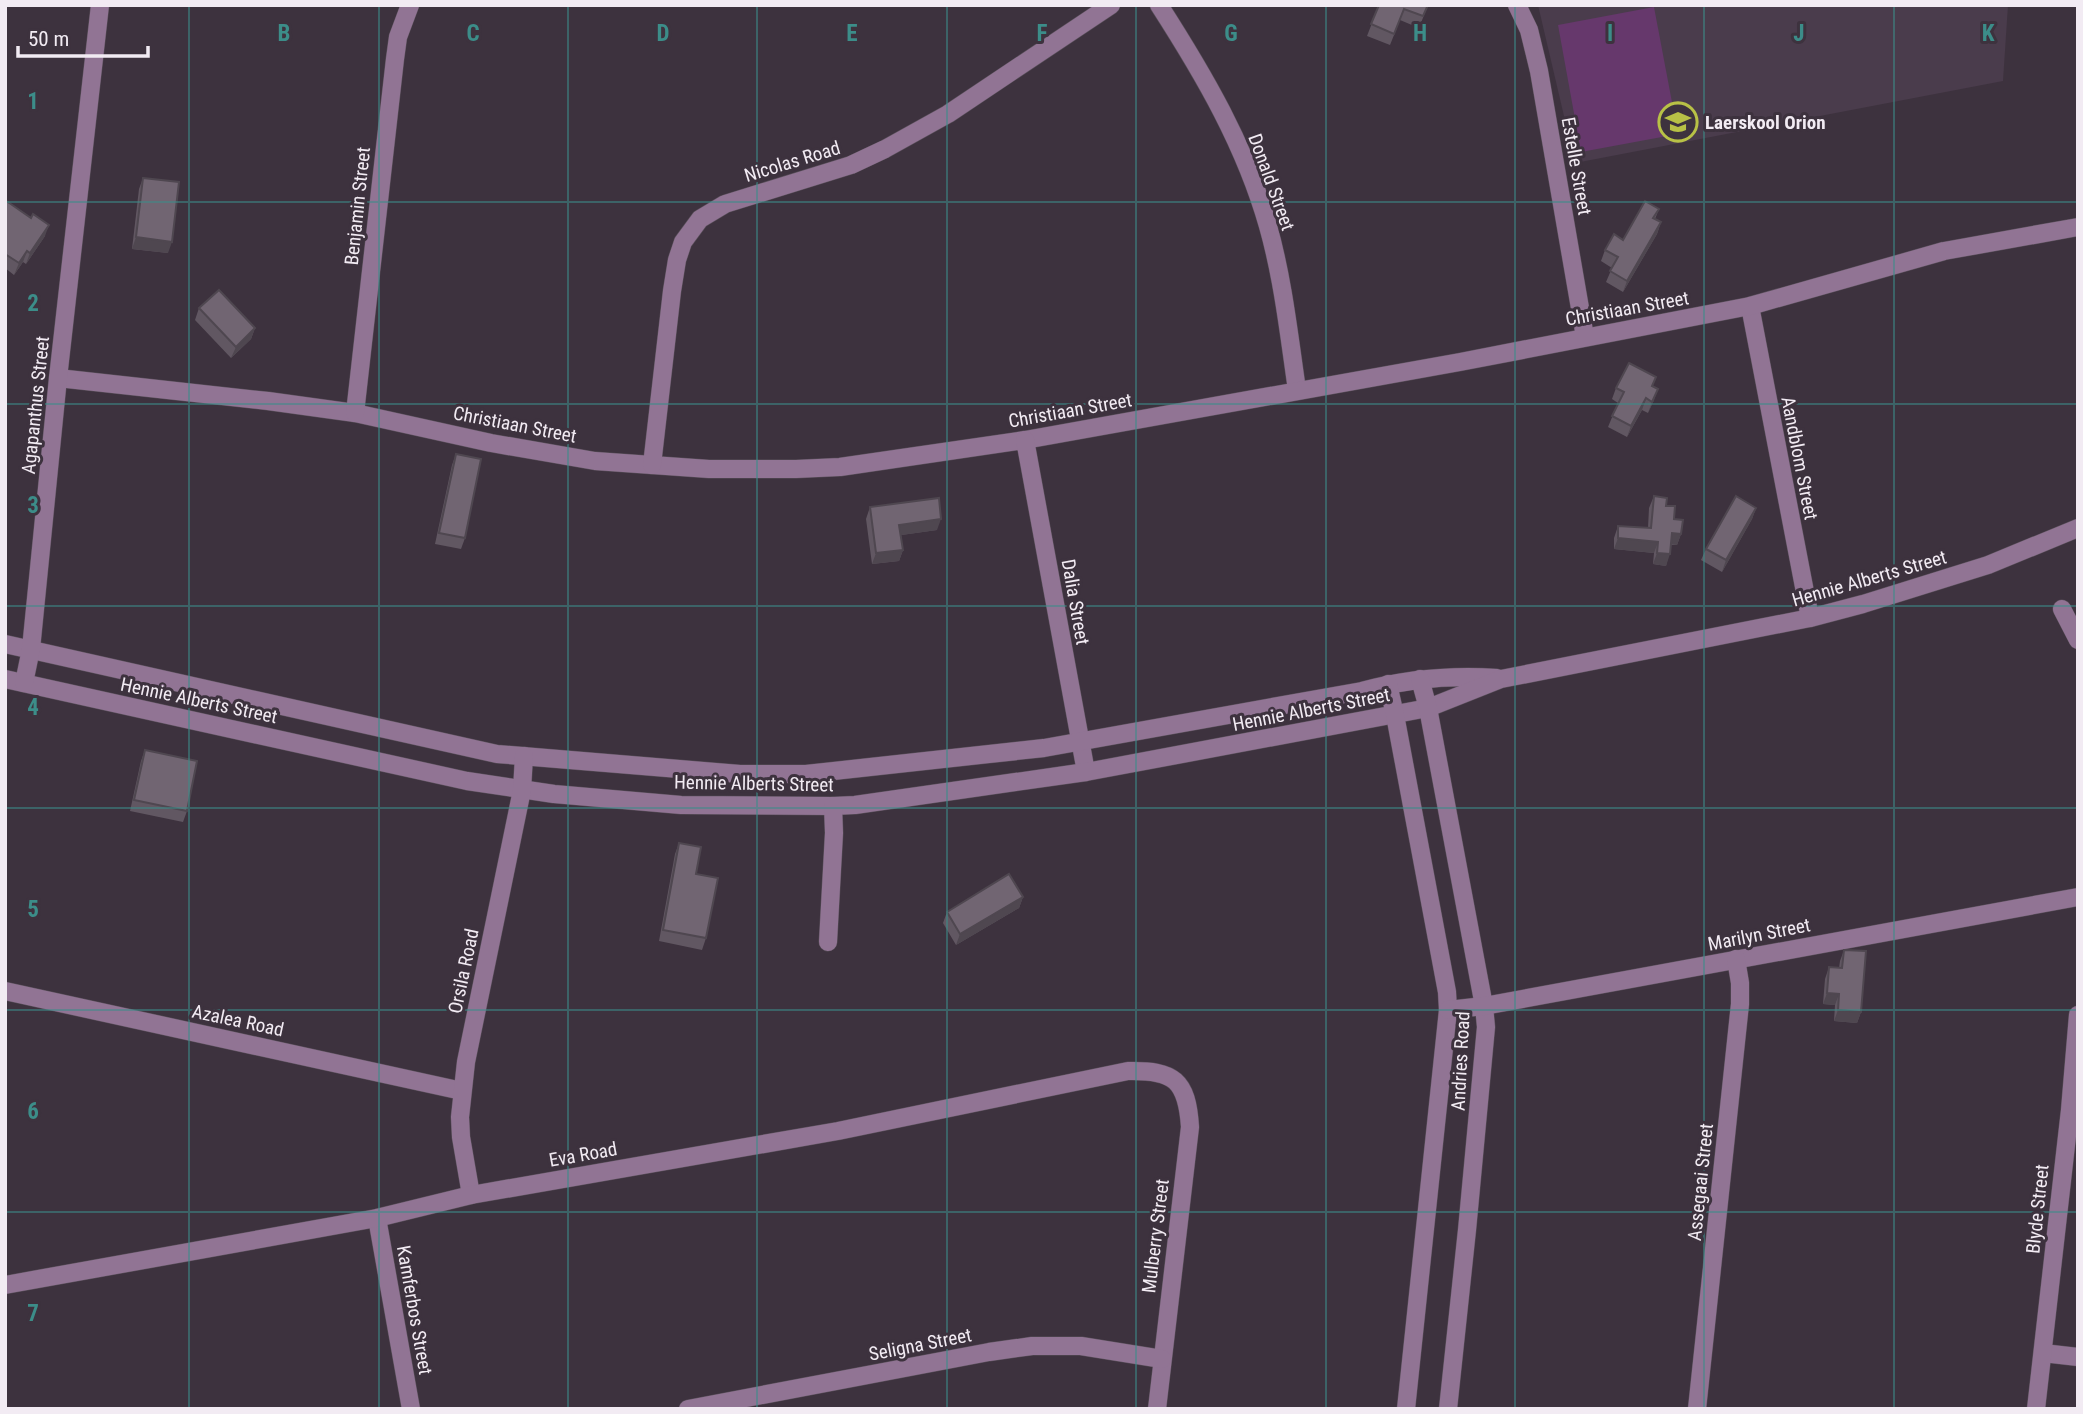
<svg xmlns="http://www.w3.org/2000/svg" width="2083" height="1414" viewBox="0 0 2083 1414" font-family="'Roboto Condensed',sans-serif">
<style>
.built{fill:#4a3c4c}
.green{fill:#66386c}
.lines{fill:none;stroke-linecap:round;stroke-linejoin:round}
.minor-casing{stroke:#5a505b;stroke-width:19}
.minor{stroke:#917494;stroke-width:18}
.wall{fill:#615762}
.shaded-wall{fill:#4f4750}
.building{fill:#716572;stroke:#4f4750;stroke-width:2}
.grid{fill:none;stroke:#3c8d89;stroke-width:2;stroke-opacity:0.55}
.labels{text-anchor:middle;stroke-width:6;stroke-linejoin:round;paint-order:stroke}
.poi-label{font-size:19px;font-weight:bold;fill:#f2ebf3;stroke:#3d323e;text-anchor:start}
.street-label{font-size:19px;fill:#f2ebf3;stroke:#3d323e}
.grid-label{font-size:23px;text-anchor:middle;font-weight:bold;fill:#3c8d89;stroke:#3d323e;stroke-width:6;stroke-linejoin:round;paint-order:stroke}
</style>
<rect width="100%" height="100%" fill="#3d323e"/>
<polygon class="built" points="1538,5 2008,5 2003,81 1575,163"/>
<polygon class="green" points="1654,7 1678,134 1581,152 1558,25"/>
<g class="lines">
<g class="minor-casing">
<g id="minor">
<path d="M1159 5C1204 75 1245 145 1268 226 1283 279 1289 335 1297 390"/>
<polyline points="1517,5 1529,30 1539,71 1585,337"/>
<polyline points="1750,306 1810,618"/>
<polyline points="58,378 268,401 355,413 491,443 595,461 709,469 796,469 840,467 1025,440 1460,362 1750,306 1944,251 2078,227"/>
<polyline points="355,413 395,59 398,37 410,5"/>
<polyline points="1025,440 1086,772"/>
<polyline points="652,465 672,291 677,260 683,242 700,219 725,204 851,165 885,149 948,114 1111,5"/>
<polyline points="2062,609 2078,640"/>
<path d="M5 644 497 754 740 774H806L1044 748 1362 691C1406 679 1451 675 1497 678"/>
<polyline points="5,679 467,781 554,794 681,805 833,806 855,805 1086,772 1428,708 1501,679 1810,618 1863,604 1988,565 2078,528"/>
<polyline points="1420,679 1428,708 1484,1006 1486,1027 1467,1230 1448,1409"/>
<polyline points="24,683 31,649 58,378 100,5"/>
<polyline points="1388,684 1395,715 1447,992 1448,1010 1406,1409"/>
<polyline points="828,942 834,833 833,806"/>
<polyline points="5,991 462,1091"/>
<polyline points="1448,1010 1484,1006 2078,897"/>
<polyline points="471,1195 461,1137 460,1117 466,1062 522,790 524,756"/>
<polyline points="377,1218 411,1409"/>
<path d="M5 1285 377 1218 471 1195 838 1131 1128 1071C1174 1070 1187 1080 1190 1127L1157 1409"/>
<polyline points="2043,1353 2078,1357"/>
<polyline points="688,1409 989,1352 1032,1346 1081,1346 1162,1359"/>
<polyline points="1697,1409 1740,1004 1740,983 1736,959"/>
<polyline points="2036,1409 2070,1110 2078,1015"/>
</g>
</g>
<use href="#minor" class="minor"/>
</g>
<g class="wall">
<polygon points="1379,5 1428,5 1419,28 1400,20 1390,45 1367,36"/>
<polygon points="143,178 168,253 132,249 139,189"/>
<polygon points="5,200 45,236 26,264 23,262 14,275 5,268"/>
<polygon points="1659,209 1655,219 1661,222 1657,234 1623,292 1606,282 1612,268 1601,261 1605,250 1623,240"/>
<polygon points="199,308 255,328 251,339 231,358 195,320"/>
<polygon points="1653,386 1654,400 1648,413 1642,410 1627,437 1608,427 1618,403 1612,399 1616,388"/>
<polygon points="456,454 465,538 461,549 435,544 452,465"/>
<polygon points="1654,496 1666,506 1681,534 1677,545 1671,545 1666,566 1653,564 1654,553 1614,549 1614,538 1618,526 1648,528 1649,508"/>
<polygon points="870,507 937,530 901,535 903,550 899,561 872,564 866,519"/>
<polygon points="1756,508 1752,519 1722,572 1701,560 1706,549"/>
<polygon points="145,750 187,811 183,822 130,811 141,761"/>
<polygon points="679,843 696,874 706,938 702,950 659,941 675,854"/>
<polygon points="1023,897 1019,908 956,945 943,923 947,912"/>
<polygon points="1844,950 1861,1012 1857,1023 1834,1021 1835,1005 1823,1004 1825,979 1829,967 1839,968 1840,961"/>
</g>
<g class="shaded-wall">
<polygon points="1661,222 1657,234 1623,292 1627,281"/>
<polygon points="49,225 45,236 26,264 30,253"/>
<polygon points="136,237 172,242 168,253 132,249"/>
<polygon points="27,251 23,262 14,275 19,263"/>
<polygon points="255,328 251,339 231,358 236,347"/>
<polygon points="1658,389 1654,400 1648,413 1652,402"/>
<polygon points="1646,398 1642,410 1627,437 1631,426"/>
<polygon points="1756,508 1752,519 1722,572 1726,560"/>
<polygon points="941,519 937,530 895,536 899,525"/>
<polygon points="1672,533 1681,534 1677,545 1667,544"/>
<polygon points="1618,538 1658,542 1654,553 1614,549"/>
<polygon points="903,550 899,561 872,564 876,553"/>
<polygon points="1657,553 1670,554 1666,566 1653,564"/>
<polygon points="1023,897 1019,908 956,945 960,934"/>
<polygon points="1827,993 1839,994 1835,1005 1823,1004"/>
<polygon points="1838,1010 1861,1012 1857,1023 1834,1021"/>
</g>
<g class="building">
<polygon points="1379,5 1428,5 1423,16 1404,9 1394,34 1371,24"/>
<polygon points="143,178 179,182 172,242 136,237"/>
<polygon points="5,200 31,218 33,214 49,225 30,253 27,251 19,263 5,254"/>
<polygon points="1645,201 1659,209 1653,218 1661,222 1627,281 1610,271 1618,257 1605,250 1614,234 1623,240"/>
<polygon points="219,290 255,328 236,347 199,308"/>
<polygon points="1629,363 1656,377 1652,386 1658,389 1652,402 1646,398 1631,426 1612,416 1624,392 1616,388"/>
<polygon points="456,454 481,459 465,538 439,533"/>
<polygon points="1654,496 1667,498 1666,506 1675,506 1674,519 1683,520 1681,534 1672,533 1670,554 1657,553 1658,542 1618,538 1618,526 1651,528"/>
<polygon points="1736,496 1756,508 1726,560 1706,549"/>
<polygon points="939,498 941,519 899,525 903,550 876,553 870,507"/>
<polygon points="145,750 197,761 187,811 134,800"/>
<polygon points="679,843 701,847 696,874 718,878 706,938 663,930"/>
<polygon points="1009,874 1023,897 960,934 947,912"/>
<polygon points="1844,950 1866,951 1861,1012 1838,1010 1839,994 1827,993 1829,967 1842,968"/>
</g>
<path class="grid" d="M189 5V1409M379 5V1409M568 5V1409M757 5V1409M947 5V1409M1136 5V1409M1326 5V1409M1515 5V1409M1704 5V1409M1894 5V1409M5 202H2078M5 404H2078M5 606H2078M5 808H2078M5 1010H2078M5 1212H2078"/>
<defs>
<g id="school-ring" transform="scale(2.0125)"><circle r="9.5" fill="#3d323e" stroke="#b8c146" stroke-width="1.5"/><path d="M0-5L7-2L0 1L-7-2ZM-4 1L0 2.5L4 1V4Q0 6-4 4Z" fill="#b8c146"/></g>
</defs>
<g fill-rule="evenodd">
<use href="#school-ring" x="1678" y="122"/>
</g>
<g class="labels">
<g class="poi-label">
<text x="1705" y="129">Laerskool Orion</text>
</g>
<g class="street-label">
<text transform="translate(792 161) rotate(-17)" y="7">Nicolas Road</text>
<text transform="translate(1577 166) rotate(80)" y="7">Estelle Street</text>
<text transform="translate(1272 182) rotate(70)" y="7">Donald Street</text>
<text transform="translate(357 206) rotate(-84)" y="7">Benjamin Street</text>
<text transform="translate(1627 308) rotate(-10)" y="7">Christiaan Street</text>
<text transform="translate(35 405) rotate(-84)" y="7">Agapanthus Street</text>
<text transform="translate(1070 410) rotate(-10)" y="7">Christiaan Street</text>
<text transform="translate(515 424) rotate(11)" y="7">Christiaan Street</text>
<text transform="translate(1800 458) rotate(79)" y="7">Aandblom Street</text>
<text transform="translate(1869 578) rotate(-16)" y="7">Hennie Alberts Street</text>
<text transform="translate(1076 602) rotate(80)" y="7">Dalia Street</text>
<text transform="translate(199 700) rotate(12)" y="7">Hennie Alberts Street</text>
<text transform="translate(1311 709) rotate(-11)" y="7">Hennie Alberts Street</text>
<text transform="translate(754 783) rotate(1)" y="7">Hennie Alberts Street</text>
<text transform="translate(1759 934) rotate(-11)" y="7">Marilyn Street</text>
<text transform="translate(463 971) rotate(-78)" y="7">Orsila Road</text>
<text transform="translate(238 1020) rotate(12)" y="7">Azalea Road</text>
<text transform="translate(1460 1061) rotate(-87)" y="7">Andries Road</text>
<text transform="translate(583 1154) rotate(-10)" y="7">Eva Road</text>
<text transform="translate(1700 1182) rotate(-84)" y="7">Assegaai Street</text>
<text transform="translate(2037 1209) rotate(-84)" y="7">Blyde Street</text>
<text transform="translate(1155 1236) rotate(-83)" y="7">Mulberry Street</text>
<text transform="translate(415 1310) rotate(80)" y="7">Kamferbos Street</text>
<text transform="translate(920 1344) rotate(-11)" y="7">Seligna Street</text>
</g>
</g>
<g class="grid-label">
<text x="284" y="41">B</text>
<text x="473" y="41">C</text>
<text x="663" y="41">D</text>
<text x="852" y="41">E</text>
<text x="1042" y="41">F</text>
<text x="1231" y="41">G</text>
<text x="1420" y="41">H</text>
<text x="1610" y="41">I</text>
<text x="1799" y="41">J</text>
<text x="1988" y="41">K</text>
<text x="33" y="109">1</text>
<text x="33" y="311">2</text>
<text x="33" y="513">3</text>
<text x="33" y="715">4</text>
<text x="33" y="917">5</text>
<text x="33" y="1119">6</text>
<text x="33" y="1321">7</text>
</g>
<rect width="2083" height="1414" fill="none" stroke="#f2ebf3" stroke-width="14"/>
<path d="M18 46v10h130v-10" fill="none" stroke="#f2ebf3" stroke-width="3.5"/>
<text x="28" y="46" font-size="21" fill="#f2ebf3" stroke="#3d323e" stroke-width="5" paint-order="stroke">50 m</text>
</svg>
